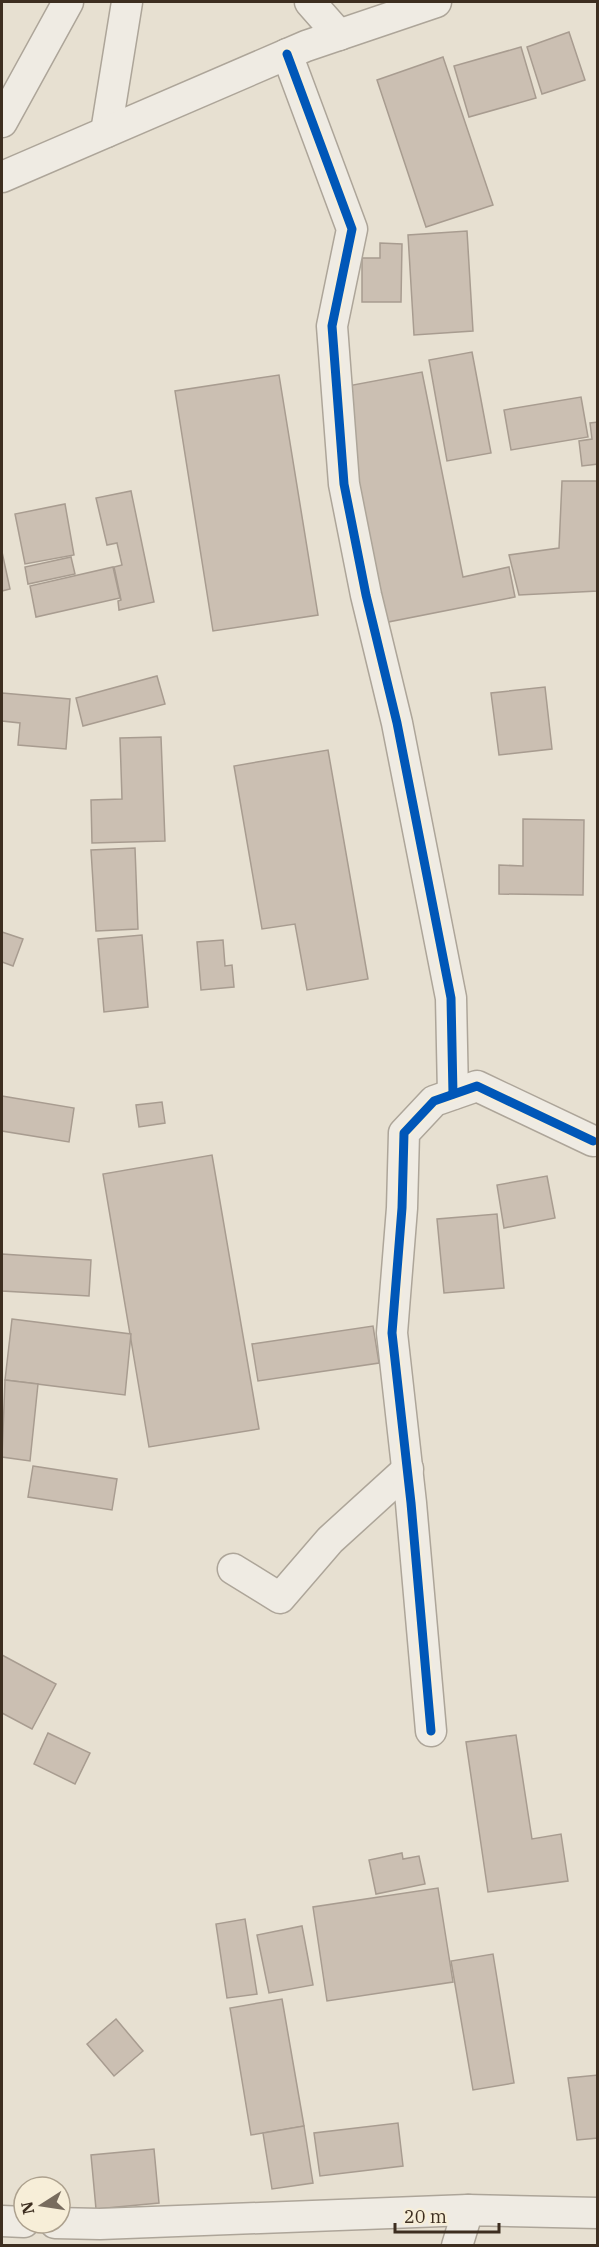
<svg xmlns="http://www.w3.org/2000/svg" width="599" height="2247" viewBox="0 0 599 2247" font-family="'IBM Plex Serif',serif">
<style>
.building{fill:#cbbfb2;stroke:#a89c90;stroke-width:1.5}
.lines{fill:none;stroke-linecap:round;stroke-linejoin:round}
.minor-casing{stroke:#ada599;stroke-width:33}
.minor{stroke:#efebe3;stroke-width:30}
.cycleway-casing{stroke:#f7eed8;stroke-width:13}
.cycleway{stroke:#0057b8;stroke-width:9}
</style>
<rect width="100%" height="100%" fill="#e7e0d1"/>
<g class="building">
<polygon points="569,32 585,80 542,94 527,47"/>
<polygon points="521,47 536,98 469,117 454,66"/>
<polygon points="443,57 493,205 426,227 377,80"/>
<polygon points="467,231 473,331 414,335 408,235"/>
<polygon points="380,243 402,244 401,302 362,302 362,258 380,258"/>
<polygon points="472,352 491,453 447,461 429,360"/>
<polygon points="422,372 463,577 509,567 515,597 383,623 337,388"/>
<polygon points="279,375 318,615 213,631 175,391"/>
<polygon points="581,397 588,437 511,450 504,410"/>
<polygon points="598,422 598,464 582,466 579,441 592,439 590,423"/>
<polygon points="562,481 598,481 598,591 519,595 509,555 559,548"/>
<polygon points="131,491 154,602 119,610 118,601 121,600 114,567 122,565 117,543 107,545 96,498"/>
<polygon points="65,504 74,555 25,564 15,514"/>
<polygon points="2,552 10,589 2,591"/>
<polygon points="71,557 75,574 28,584 25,567"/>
<polygon points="113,567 120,598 36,617 30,586"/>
<polygon points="157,676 165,704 83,726 76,698"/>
<polygon points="545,687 552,749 499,755 491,693"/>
<polygon points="2,693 70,699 66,749 18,745 20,723 2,721"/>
<polygon points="161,737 165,841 92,843 91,800 122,799 120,738"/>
<polygon points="328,750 368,979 307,990 295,924 262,929 234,766"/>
<polygon points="523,819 584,820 583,895 499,894 499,865 523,866"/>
<polygon points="135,848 138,929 96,931 91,850"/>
<polygon points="2,932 23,939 13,966 2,962"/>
<polygon points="142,935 148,1007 104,1012 98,939"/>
<polygon points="223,940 225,966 232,965 234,987 201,990 197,942"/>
<polygon points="2,1096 74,1108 69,1142 2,1131"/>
<polygon points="162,1102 165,1123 139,1127 136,1105"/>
<polygon points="212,1155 259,1429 149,1447 103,1174"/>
<polygon points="547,1176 555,1218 504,1228 497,1185"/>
<polygon points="497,1214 504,1288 444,1293 437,1219"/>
<polygon points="2,1254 91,1260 89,1296 2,1291"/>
<polygon points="12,1319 131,1334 125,1395 5,1380"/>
<polygon points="373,1326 379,1363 258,1381 252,1344"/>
<polygon points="5,1380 38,1384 30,1461 2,1457"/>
<polygon points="33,1466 117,1479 112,1510 28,1497"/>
<polygon points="2,1655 56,1684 32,1729 2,1713"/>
<polygon points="48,1733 90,1753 75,1784 34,1764"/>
<polygon points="516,1735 532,1839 561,1834 568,1881 488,1892 466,1742"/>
<polygon points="402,1853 403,1859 419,1856 425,1884 376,1894 369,1860"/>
<polygon points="438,1888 453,1982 327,2001 313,1907"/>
<polygon points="245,1919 257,1994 227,1998 216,1924"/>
<polygon points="302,1926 313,1985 269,1993 257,1935"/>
<polygon points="493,1954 514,2083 473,2090 451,1961"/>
<polygon points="282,1999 304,2126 251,2135 230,2008"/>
<polygon points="116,2019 143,2051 114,2076 87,2044"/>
<polygon points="598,2075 598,2138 577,2140 568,2078"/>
<polygon points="398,2123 403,2166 320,2176 314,2133"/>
<polygon points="304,2126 313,2183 272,2189 263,2133"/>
<polygon points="154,2149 159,2203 96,2209 91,2155"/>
</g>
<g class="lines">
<g class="minor-casing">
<g id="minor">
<polyline points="310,2 339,35"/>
<polyline points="287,54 352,229 332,326 344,484 366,595 397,723 451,998 453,1094"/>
<polyline points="2,122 68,2"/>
<polyline points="106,132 127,2"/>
<polyline points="2,177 306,46 436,2"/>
<polyline points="233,1569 280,1598 330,1540 408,1469"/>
<polyline points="431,1731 411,1503 392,1333 402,1208 404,1133 434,1101 477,1086 593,1141"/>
<polyline points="2,2221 24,2222"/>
<polyline points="55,2223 100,2224 468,2210"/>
<polyline points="457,2246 468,2210 598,2213"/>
</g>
</g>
<use href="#minor" class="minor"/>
<g class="cycleway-casing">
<g id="cycleway">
<polyline points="287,54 352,229 332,326 344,484 366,595 397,723 451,998 453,1094"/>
<polyline points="431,1731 411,1503 392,1333 402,1208 404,1133 434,1101 477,1086 593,1141"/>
</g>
</g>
<use href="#cycleway" class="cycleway"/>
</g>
<rect width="599" height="2247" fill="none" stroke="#3d2e20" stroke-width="6"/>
<g transform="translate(42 2205) rotate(258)"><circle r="28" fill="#f7eed8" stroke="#ada18e" stroke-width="1.5"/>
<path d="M0-4.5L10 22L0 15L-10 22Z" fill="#786c5e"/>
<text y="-9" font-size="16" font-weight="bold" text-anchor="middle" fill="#3d2e20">N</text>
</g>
<path d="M395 2223v9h104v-9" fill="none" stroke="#3d2e20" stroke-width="3"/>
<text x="404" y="2223" font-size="18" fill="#3d2e20" stroke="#f7eed8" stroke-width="4.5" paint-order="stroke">20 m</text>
</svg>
